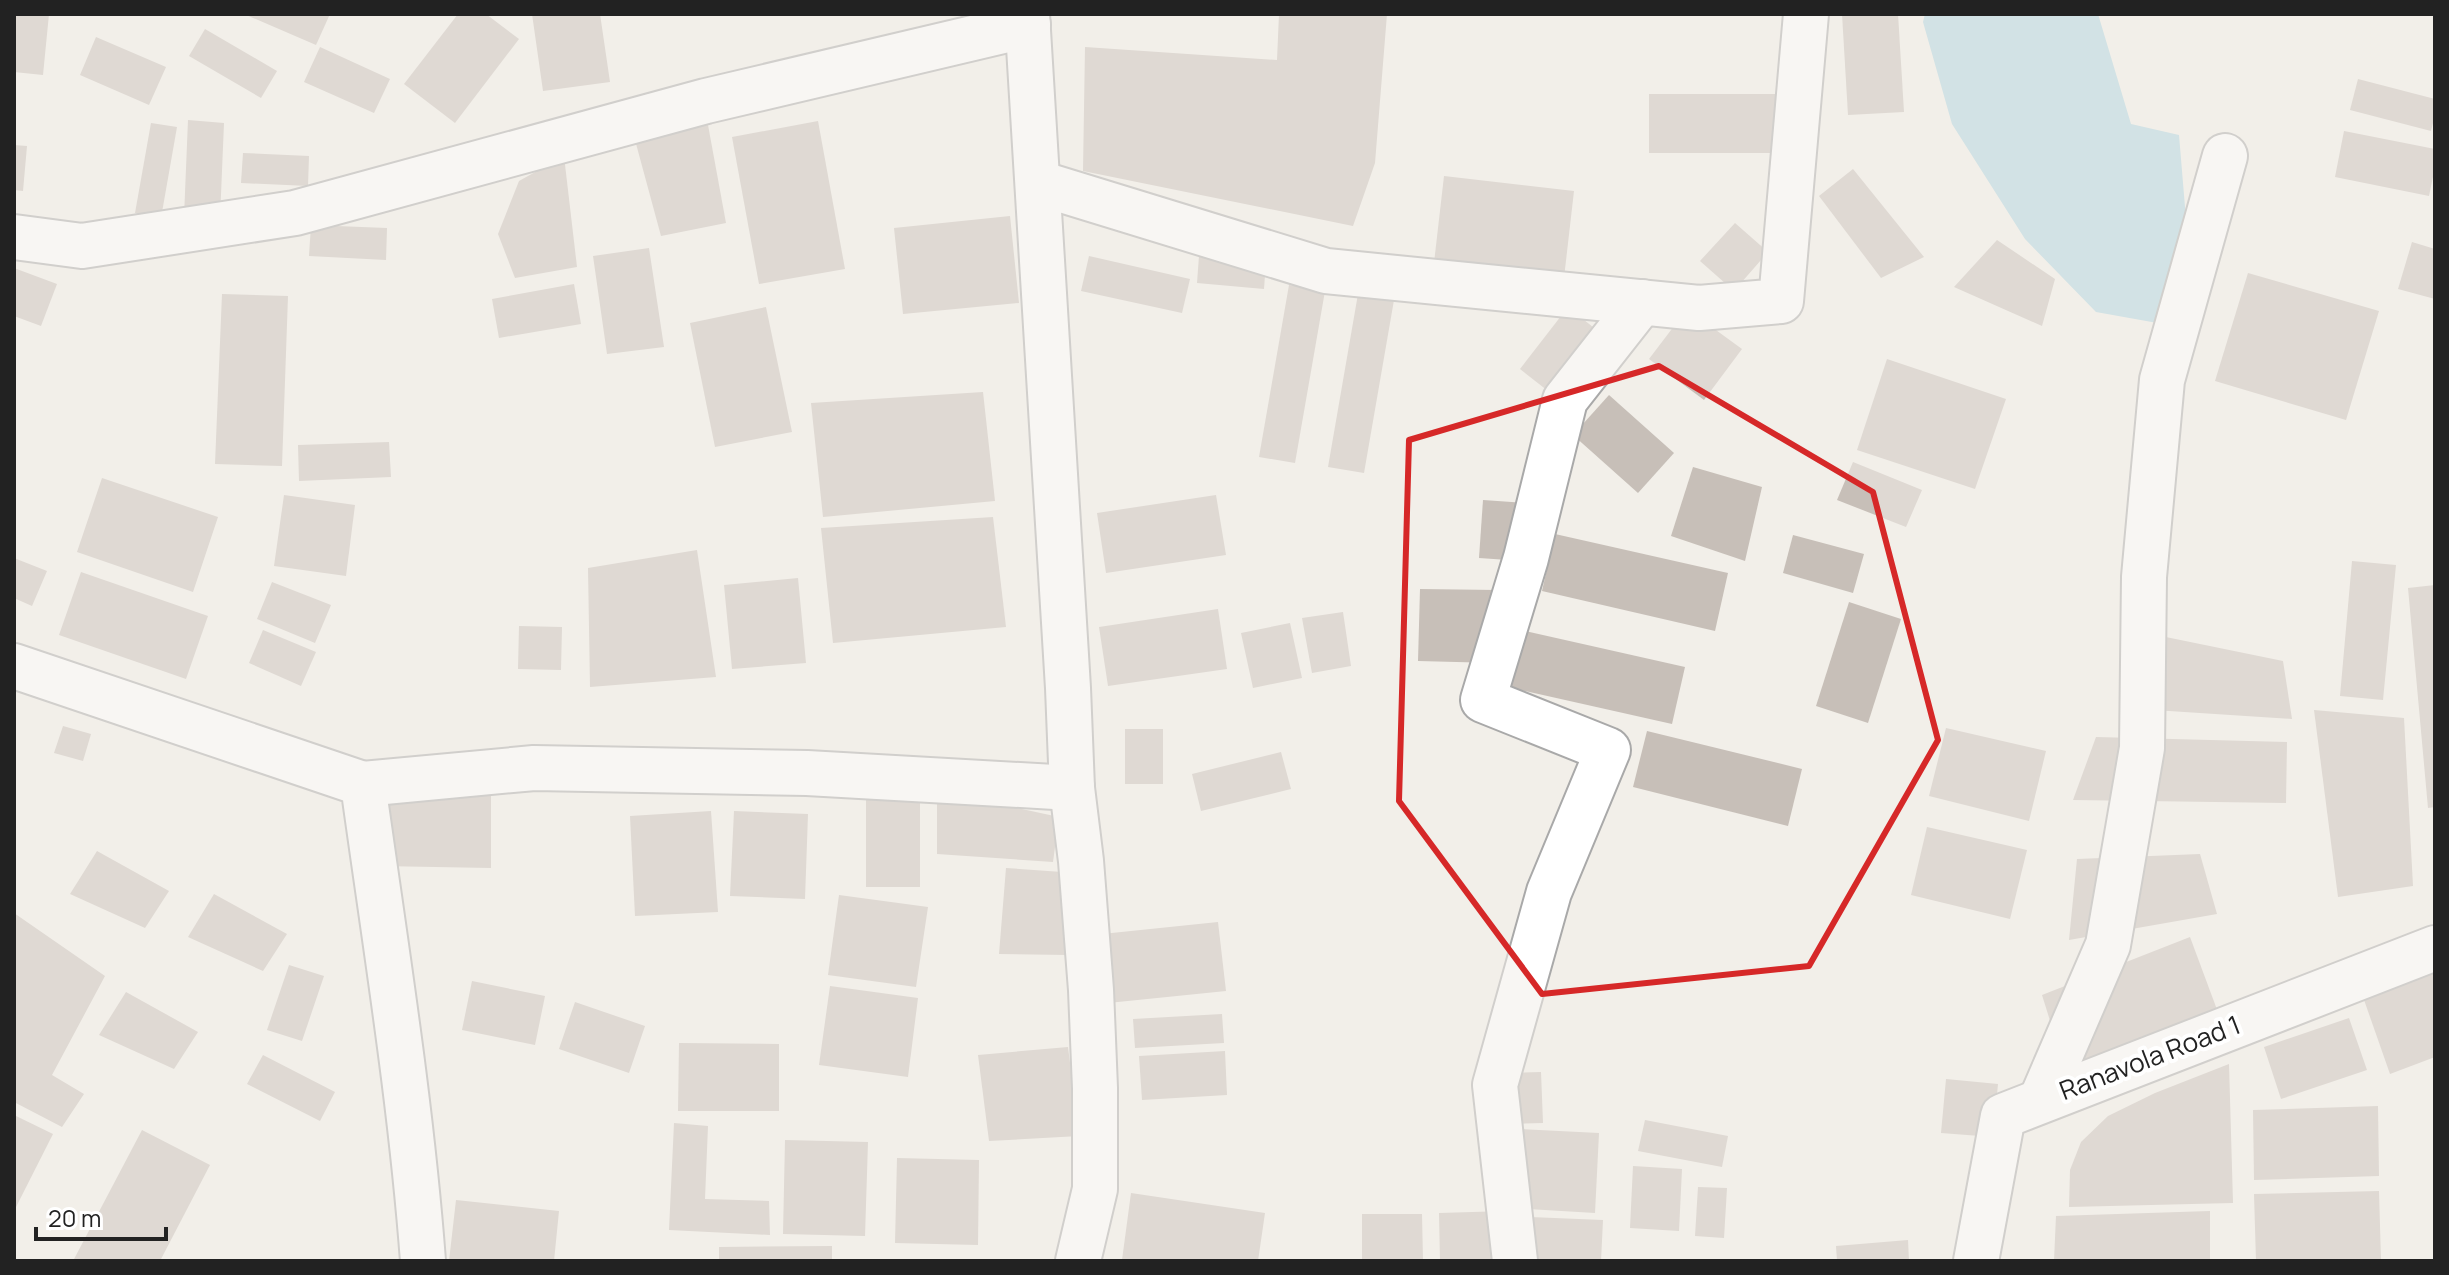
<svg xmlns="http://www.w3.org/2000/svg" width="2449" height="1275" viewBox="0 0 2449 1275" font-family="Manrope,sans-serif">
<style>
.water{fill:#aad3df}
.building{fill:#c7bfb8}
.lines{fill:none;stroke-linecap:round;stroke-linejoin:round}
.minor-casing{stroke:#a9a9a9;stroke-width:48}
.minor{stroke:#fff;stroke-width:44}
.marked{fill:none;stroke:#d62828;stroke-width:6;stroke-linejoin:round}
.labels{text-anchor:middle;stroke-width:8;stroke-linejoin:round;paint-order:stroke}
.street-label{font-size:26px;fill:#222;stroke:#fff}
</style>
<rect width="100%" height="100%" fill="#f2efe9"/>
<polygon class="water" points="1925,14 2098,14 2131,124 2179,135 2188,243 2163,324 2096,312 2025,239 1952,124 1923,22"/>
<g class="building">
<polygon points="14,14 49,14 43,75 14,72"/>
<polygon points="244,14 330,14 316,45"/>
<polygon points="458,14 486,14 519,39 455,123 404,84"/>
<polygon points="532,14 600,14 610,82 543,91"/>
<polygon points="1279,14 1387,14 1375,163 1353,226 1083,171 1085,47 1277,60"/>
<polygon points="1842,14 1898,14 1904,112 1848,115"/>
<polygon points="205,29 277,71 261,98 189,56"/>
<polygon points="96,37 166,67 149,105 80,75"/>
<polygon points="320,47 390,79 374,113 304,82"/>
<polygon points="2358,79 2435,99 2435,115 2431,131 2350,110"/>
<rect x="1649" y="94" width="130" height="59"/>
<polygon points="188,120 224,123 220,218 184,217"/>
<polygon points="818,121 845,269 759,284 732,137"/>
<polygon points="151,123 177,127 161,218 135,213"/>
<polygon points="708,125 726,223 661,236 635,140"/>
<polygon points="2344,131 2435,149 2435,167 2429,196 2335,177"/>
<polygon points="14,145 27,146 23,191 14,190"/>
<polygon points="243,153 309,156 308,186 241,183"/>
<polygon points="564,156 577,267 515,278 498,234 519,181"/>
<polygon points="1853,169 1924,257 1881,278 1819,196"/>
<polygon points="1444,176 1574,191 1564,278 1434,263"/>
<polygon points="1010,216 1019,303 903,314 894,228"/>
<polygon points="1735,223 1768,252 1734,291 1700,261"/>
<polygon points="311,225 387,228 386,260 309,256"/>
<polygon points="1997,240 2055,279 2042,326 1954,287"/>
<polygon points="2412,242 2435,249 2435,299 2398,289"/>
<polygon points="649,248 664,347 607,354 593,256"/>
<polygon points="1089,256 1190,279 1182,313 1081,291"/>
<polygon points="1199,256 1266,261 1264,289 1197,283"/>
<polygon points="14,268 57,284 41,326 14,316"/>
<polygon points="2248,273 2379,311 2346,420 2215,381"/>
<polygon points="574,284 581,324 499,338 492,299"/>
<polygon points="1289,285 1325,291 1295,463 1259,457"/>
<polygon points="222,294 288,296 282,466 215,464"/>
<polygon points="1358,294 1394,300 1364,473 1328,467"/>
<polygon points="766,307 792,432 715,447 690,323"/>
<polygon points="1568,307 1604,336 1557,398 1520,369"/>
<polygon points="1687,309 1742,349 1704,400 1649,359"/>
<polygon points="1887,359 2006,399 1975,489 1857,450"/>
<polygon points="983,392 995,501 823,517 811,403"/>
<polygon points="1609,395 1674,453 1638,493 1573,435"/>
<polygon points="389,442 391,477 299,481 298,445"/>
<polygon points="1853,462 1922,490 1906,527 1837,500"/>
<polygon points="1693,467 1762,487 1745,561 1671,536"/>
<polygon points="102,478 218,517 193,592 77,552"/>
<polygon points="284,495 355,505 346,576 274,566"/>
<polygon points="1216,495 1226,555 1106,573 1097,513"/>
<polygon points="1483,500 1540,504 1536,562 1479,558"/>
<polygon points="993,517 1006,627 833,643 821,528"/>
<polygon points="1555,534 1728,573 1715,631 1542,591"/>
<polygon points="1793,535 1864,554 1853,593 1783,573"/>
<polygon points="697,550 716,677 590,687 588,568"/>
<polygon points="14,558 47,571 32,606 14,598"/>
<polygon points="2352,561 2396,565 2383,700 2340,696"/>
<polygon points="81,572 208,616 186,679 59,635"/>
<polygon points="798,578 806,663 732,669 724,585"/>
<polygon points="272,582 331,605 315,643 257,619"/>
<polygon points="2435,585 2435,807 2428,808 2408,588"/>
<polygon points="1420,589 1497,590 1495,663 1418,661"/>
<polygon points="1849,602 1901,619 1868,723 1816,706"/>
<polygon points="1218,609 1227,669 1108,686 1099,627"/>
<polygon points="1343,612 1351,666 1312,673 1302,618"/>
<polygon points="1290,623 1302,678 1253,688 1241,633"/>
<polygon points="519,626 562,627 561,670 518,669"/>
<polygon points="1512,628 1685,667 1672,724 1498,685"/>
<polygon points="263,630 316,652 301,686 249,663"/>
<polygon points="2156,635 2283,661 2292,719 2123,708"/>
<polygon points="2314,710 2404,718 2413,886 2338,897"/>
<polygon points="63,726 91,734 83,761 54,753"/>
<polygon points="1946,728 2046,751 2029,821 1929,796"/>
<rect x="1125" y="729" width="38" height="55"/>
<polygon points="1647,731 1802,769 1788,826 1633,787"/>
<polygon points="2096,737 2287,742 2286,803 2073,800"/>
<polygon points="1281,752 1291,789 1201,811 1192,774"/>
<rect x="866" y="791" width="54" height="96"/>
<polygon points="937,791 1059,817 1053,862 937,854"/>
<polygon points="381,794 491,795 491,868 380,866"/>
<polygon points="711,811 718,912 635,916 630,816"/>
<polygon points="734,811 808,814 805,899 730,896"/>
<polygon points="1927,827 2027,850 2010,919 1911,895"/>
<polygon points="97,851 169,891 145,928 70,894"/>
<polygon points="2200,854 2217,914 2069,940 2077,859"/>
<polygon points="1006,868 1062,872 1068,955 999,954"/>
<polygon points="214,894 287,934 263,971 188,937"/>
<polygon points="839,895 928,907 916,987 828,975"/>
<polygon points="14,913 105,976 52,1075 84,1094 62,1127 14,1102"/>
<polygon points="1218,922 1226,991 1108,1003 1102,934"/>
<polygon points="2190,937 2219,1015 2067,1075 2042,995"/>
<polygon points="289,965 324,976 302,1041 267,1030"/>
<polygon points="2435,969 2435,1057 2390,1074 2363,997"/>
<polygon points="472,981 545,996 535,1045 462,1030"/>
<polygon points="830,986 918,998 908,1077 819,1065"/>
<polygon points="126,992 198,1032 174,1069 99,1035"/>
<polygon points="575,1002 645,1026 629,1073 559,1049"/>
<polygon points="1222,1014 1224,1043 1135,1048 1133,1019"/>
<polygon points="2349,1018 2367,1070 2281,1099 2264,1047"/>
<polygon points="679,1043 779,1044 779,1111 678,1111"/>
<polygon points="1068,1047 1079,1136 989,1141 978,1055"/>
<polygon points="1225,1051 1227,1095 1142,1100 1139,1056"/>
<polygon points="263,1055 335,1092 320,1121 247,1084"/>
<polygon points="2229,1064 2233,1203 2069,1207 2070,1170 2081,1142 2108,1116 2155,1093"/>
<polygon points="1541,1072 1543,1123 1511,1124 1510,1073"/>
<polygon points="1946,1079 1998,1084 1993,1137 1941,1133"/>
<polygon points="2378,1106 2379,1176 2254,1180 2253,1110"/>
<polygon points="14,1115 53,1134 14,1211"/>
<polygon points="1645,1120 1728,1136 1722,1167 1638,1151"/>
<polygon points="674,1123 708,1126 705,1199 769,1201 770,1235 669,1230"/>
<polygon points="1501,1128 1599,1133 1595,1213 1497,1207"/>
<polygon points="142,1130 210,1165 160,1261 73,1261"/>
<polygon points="785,1140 868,1142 865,1236 783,1234"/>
<polygon points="897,1158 979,1160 978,1245 895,1243"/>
<polygon points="1633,1166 1682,1169 1679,1231 1630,1228"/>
<polygon points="1698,1187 1727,1188 1724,1238 1695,1236"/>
<polygon points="2379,1191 2381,1261 2256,1261 2254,1194"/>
<polygon points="1131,1193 1265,1213 1258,1261 1122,1260"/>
<polygon points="456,1200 559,1211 554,1261 449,1261"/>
<polygon points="1506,1211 1507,1261 1440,1261 1439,1213"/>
<polygon points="2210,1211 2210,1261 2054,1261 2056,1216"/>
<polygon points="1362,1214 1422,1214 1423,1261 1362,1261"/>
<polygon points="1530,1217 1603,1220 1601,1261 1528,1261"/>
<polygon points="1908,1240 1909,1261 1837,1261 1836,1246"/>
<polygon points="832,1246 832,1261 719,1261 719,1247"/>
</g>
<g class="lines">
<g class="minor-casing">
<g id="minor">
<polyline points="1027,14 1068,688 1072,788 1081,861 1091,990 1095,1088 1095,1189 1078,1261"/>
<polyline points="1039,183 1326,271 1699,308 1781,301 1806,14"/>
<polyline points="14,237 82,246 295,213 706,101 1028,25"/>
<path d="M14 666 363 784C385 943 411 1101 423 1261"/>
<polyline points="363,784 534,768 807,773 1072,788"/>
<polyline points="2041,1100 2108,945 2142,748 2144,577 2162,380 2225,156"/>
<polyline points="1515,1261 1495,1085 1549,892 1608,750 1483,700 1526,558 1565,400 1642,302"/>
<polyline points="1976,1261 2003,1116 2435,948"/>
</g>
</g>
<use href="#minor" class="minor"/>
</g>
<path d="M0 0H2449V1275H0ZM1659 366 1873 492 1938 740 1809 966 1542 994 1399 801 1409 440Z" fill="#f2efe9" fill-opacity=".55" fill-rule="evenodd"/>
<path class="marked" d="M1659 366 1873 492 1938 740 1809 966 1542 994 1399 801 1409 440Z"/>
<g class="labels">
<g class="street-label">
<text transform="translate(2150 1058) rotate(-21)" y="9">Ranavola Road 1</text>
</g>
</g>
<rect width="2449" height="1275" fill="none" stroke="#222222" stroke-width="32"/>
<path d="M36 1227v12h130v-12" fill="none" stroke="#222222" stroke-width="4"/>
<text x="48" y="1227" font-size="24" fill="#222222" stroke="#ffffff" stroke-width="6" paint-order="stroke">20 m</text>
</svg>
